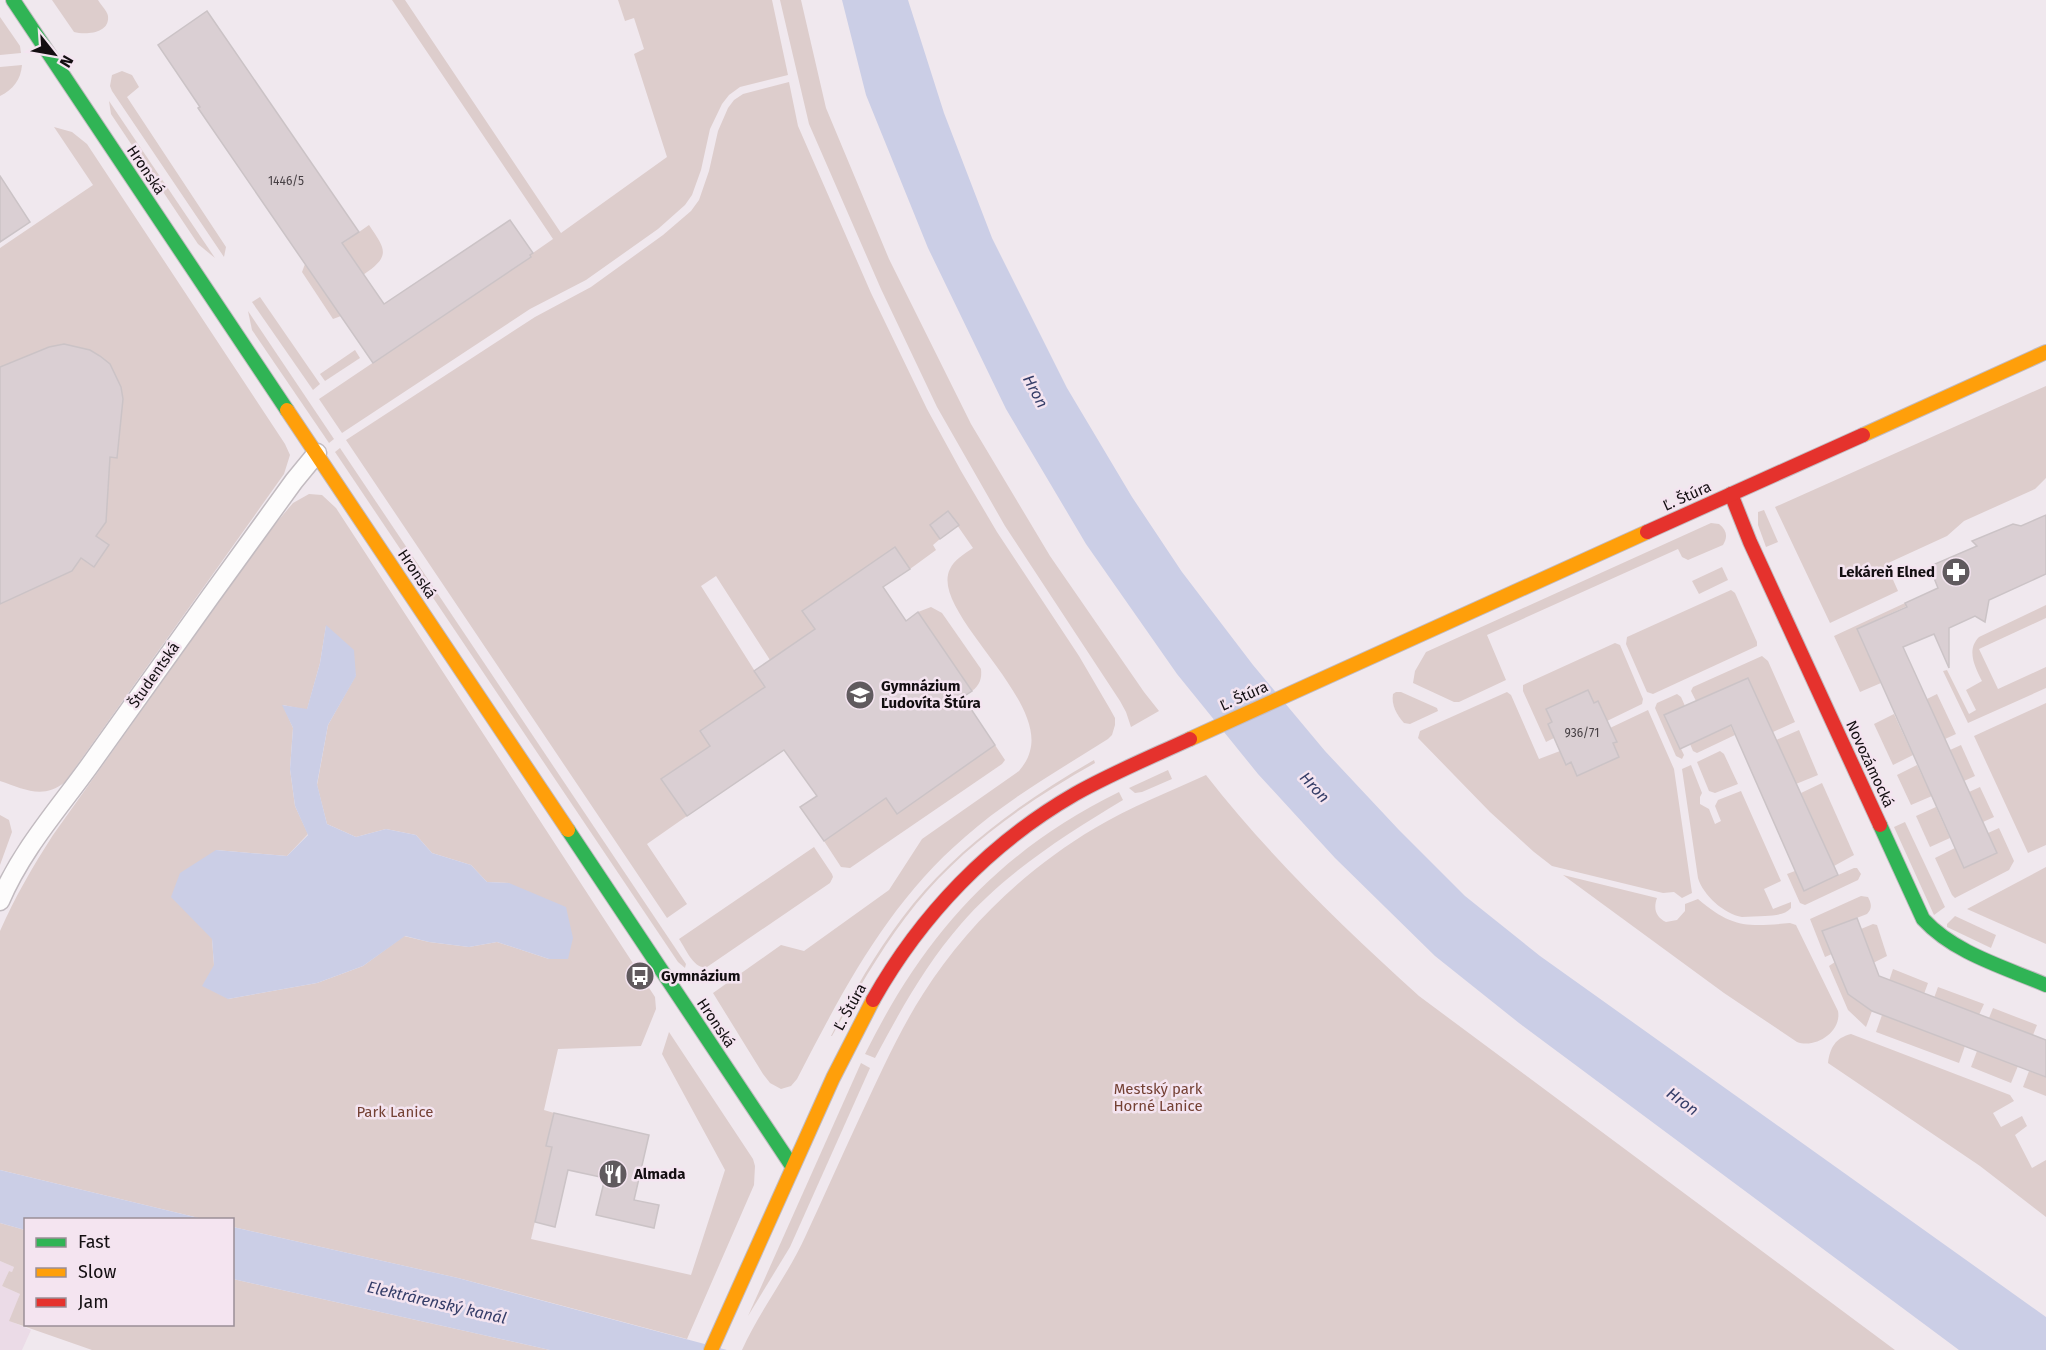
<svg xmlns="http://www.w3.org/2000/svg" width="2046" height="1350" viewBox="0 0 2046 1350" font-family="'Fira Sans',sans-serif">
<style>
.built{fill:#ebdbe7}
.green{fill:#ddcdcc;fill-rule:evenodd}
.water{fill:#cbcee6}
.building{fill:#dacfd3;stroke:#cbc3c6;stroke-width:1.5}
.lines{fill:none;stroke-linecap:round;stroke-linejoin:round}
.street-casing{stroke:#c2bbc0;stroke-width:21}
.fast-casing{stroke:#c2bbc0;stroke-width:16}
.slow-casing{stroke:#c2bbc0;stroke-width:16}
.jam-casing{stroke:#c2bbc0;stroke-width:16}
.street{stroke:#fdfcfc;stroke-width:18}
.fast{stroke:#30b455;stroke-width:14}
.slow{stroke:#ff9f0a;stroke-width:14}
.jam{stroke:#e5322d;stroke-width:14}
.labels{text-anchor:middle;stroke-width:5;stroke-linejoin:round;paint-order:stroke}
.number-label{font-size:12px;fill:#474044}
.street-label{font-size:15px;fill:#130e11;stroke:#f4e4f0}
.poi-label{font-size:15px;font-weight:bold;fill:#130e11;stroke:#f4e4f0;text-anchor:start}
.park-label{font-size:15px;fill:#744134;stroke:#f4e4f0}
.water-label{font-size:16px;font-style:italic;fill:#353d68;stroke:#f4e4f0}
</style>
<rect width="100%" height="100%" fill="#f0e8ee"/>
<polygon class="built" points="0,1261 14,1267 12,1272 9,1271 2,1286 20,1294 10,1321 31,1330 22,1350 0,1350"/>
<g class="green">
<path d="M52 0H98C101 5 107 11 108 16 110 34 85 35 74 32Z"/>
<polygon points="392,0 405,0 561,233 667,157 634,54 644,49 634,18 625,21 618,0 772,0 788,75 740,87 729,95 722,104 710,129 701,170 692,195 685,205 658,229 586,280 530,309 342,433 319,399 530,257 530,255 553,239"/>
<polygon points="780,0 801,0 826,108 889,259 971,424 1050,556 1144,692 1159,711 1131,727 1126,712 1120,701 1005,526 937,407 881,289 809,124"/>
<polygon points="0,17 20,46 21,53 0,55"/>
<path d="M22 65C21 79 13 90 0 96V67Z"/>
<polygon points="122,71 132,75 139,87 127,97 226,247 224,257 112,91 110,86 112,75"/>
<path d="M789 82 798 126 871 293 927 409 961 471 997 532 1079 656 1110 709 1115 718V725L1112 735 1108 739C1059 770 1008 799 965 837 888 903 843 990 797 1079L791 1086 781 1089 770 1083 763 1074 713 993 781 945 804 951 889 890 922 839 1019 771C1024 765 1028 759 1030 751 1046 696 929 610 950 569 954 560 964 554 973 548L948 512 930 525 940 539 933 545 936 550 910 569 895 548 803 610 815 629 770 660 716 576 701 586 765 687 700 731 710 746 661 779 687 816 647 844 687 904 667 918 346 440 535 317 591 287 663 235 691 211 699 200 709 171 718 131 728 108 734 100 743 94Z"/>
<polygon points="109,101 215,258 198,244 111,114"/>
<path d="M54 127 72 132 87 144 285 444 290 455 284 474 65 782C43 800 24 789 0 781V248L93 185Z"/>
<path d="M369 225C386 250 391 256 363 275L342 244Z"/>
<polygon points="305,264 341,316 333,319 302,272"/>
<polygon points="260,297 320,384 313,390 252,302"/>
<polygon points="248,311 334,439 329,443 252,330"/>
<polygon points="355,350 360,358 325,381 320,374"/>
<polygon points="2046,386 2046,478 2035,489 1964,521 1947,536 1886,564 1898,591 1830,623 1775,507"/>
<polygon points="340,448 686,964 685,968 678,962 335,452"/>
<path d="M309 494 322 495 336 508 655 997 656 1009 641 1046 558 1049 544 1110 554 1113 546 1146 552 1147 531 1239 691 1275 725 1170 662 1054 669 1032 753 1159 755 1166 754 1185 687 1339 458 1278 233 1227 232 1220 203 1219 0 1170V931C15 897 33 866 53 835L270 530 293 503ZM326 626 356 675 328 725 317 785 327 824 356 837 386 829 416 835 432 853 471 865 487 882 509 883 549 959 497 942 469 947 429 942 404 936 363 966 317 983 228 999 214 965 212 939 216 850 287 856 308 834 295 806 290 769 293 728 283 705 307 710 320 663Z"/>
<polygon points="1764,510 1778,542 1766,547 1758,525 1758,512"/>
<path d="M1711 523 1719 524C1727 530 1728 537 1723 545L1688 560 1682 557 1678 549 1487 635 1506 680 1459 702H1454L1413 683 1415 671 1426 652Z"/>
<polygon points="1722,567 1728,580 1699,594 1692,581"/>
<polygon points="1731,590 1735,593 1757,642 1757,646 1653,694 1647,692 1626,644 1627,637"/>
<polygon points="1905,603 1907,606 1857,629 1881,683 1860,692 1834,636"/>
<path d="M2046 605V618L1979 649 1998 689 2046 667V688L1968 723 1943 671 1947 670 1969 714 1976 710 1966 690 1982 681C1975 667 1966 650 1979 637Z"/>
<path d="M931 607 942 613 981 669C982 678 980 685 972 691L918 612Z"/>
<polygon points="1615,643 1620,645 1643,699 1642,704 1607,721 1598,702 1594,703 1588,690 1546,709 1552,722 1548,724 1554,738 1546,742 1523,691 1523,685"/>
<polygon points="1762,656 1768,661 1795,722 1773,732 1748,678 1696,701 1691,691 1693,687"/>
<path d="M1396 692H1401L1437 708 1438 711 1410 724 1404 723C1397 715 1391 705 1393 694Z"/>
<polygon points="1507,692 1511,695 1539,759 1560,751 1567,764 1571,762 1577,776 1619,757 1613,743 1617,741 1610,728 1648,710 1674,769 1692,893 1682,898 1674,892 1663,893 1552,866 1534,852 1490,812 1418,738 1420,731"/>
<polygon points="1677,694 1681,697 1685,706 1665,716 1684,755 1682,759 1676,756 1655,708 1657,703"/>
<polygon points="1937,694 1956,734 1945,739 1927,699"/>
<polygon points="2046,703 2046,845 2028,853 1974,736"/>
<polygon points="1894,714 1913,755 1893,765 1874,724"/>
<polygon points="1730,725 1735,735 1697,753 1693,751 1690,744"/>
<polygon points="1799,730 1818,775 1796,784 1776,740"/>
<polygon points="995,745 1005,760 1002,764 850,868 841,867 824,841 886,798 897,813"/>
<polygon points="1961,745 1975,776 1964,781 1950,750"/>
<polygon points="1720,751 1724,754 1738,784 1715,793 1709,791 1697,762"/>
<path d="M1094 760 1095 763C1029 800 964 845 916 904 883 945 857 991 832 1036H831C854 990 880 945 913 904 962 844 1027 799 1094 760Z"/>
<path d="M1691 765 1702 793 1700 797V804L1709 809 1715 824 1721 821 1715 806 1718 800 1741 791 1781 881 1764 889 1773 909 1791 902V908C1785 915 1775 915 1765 916 1758 916 1749 917 1742 917 1724 914 1703 895 1698 878L1682 769Z"/>
<polygon points="1917,765 1932,796 1911,805 1897,775"/>
<polygon points="1168,770 1172,779 1142,792 1135,793 1129,788"/>
<path d="M1206 775C1269 856 1343 927 1419 996L1895 1350H742C760 1310 788 1275 806 1235 824 1196 841 1158 859 1119 879 1077 898 1033 923 994 966 926 1026 869 1095 828 1130 807 1169 792 1206 775Z"/>
<polygon points="1822,783 1854,855 1834,866 1801,793"/>
<polygon points="1980,787 1994,817 1983,822 1969,792"/>
<path d="M1119 792 1123 800C1065 835 1005 873 961 924 926 964 900 1011 875 1058L865 1054C924 935 999 851 1119 792Z"/>
<polygon points="1936,807 1950,838 1930,847 1916,816"/>
<polygon points="0,815 9,820 12,832 0,865"/>
<polygon points="1905,822 1945,907 1934,915 1894,827"/>
<polygon points="1999,828 2014,861 2009,870 1955,898 1952,895 1935,858 1955,848 1964,868 1997,853 1988,833"/>
<path d="M814 847 832 874 833 877 830 883 707 967C694 970 686 949 679 939Z"/>
<polygon points="2046,867 2046,944 1967,909"/>
<polygon points="1854,868 1857,868 1861,874 1858,880 1805,905 1800,903 1787,874 1795,871 1804,890"/>
<path d="M1563 875 1657 898C1653 909 1656 917 1666 922L1677 920 1685 911V904L1698 899C1732 928 1747 927 1790 923L1796 925 1838 1011C1842 1032 1815 1049 1797 1042L1724 993Z"/>
<path d="M1861 896 1868 897C1871 903 1873 908 1867 914L1823 931 1832 954 1825 957 1810 919Z"/>
<polygon points="1955,916 1996,935 1991,948 1947,927 1947,924"/>
<polygon points="1873,924 1877,925 1887,956 1873,963 1861,929"/>
<polygon points="1835,962 1848,994 1872,1011 1866,1027 1848,1010 1829,966"/>
<polygon points="1893,969 1928,983 1924,994 1889,981"/>
<polygon points="1938,987 1984,1004 1979,1015 1934,998"/>
<polygon points="1993,1008 2037,1025 2033,1035 1989,1018"/>
<polygon points="1882,1015 1965,1046 1959,1063 1876,1032"/>
<path d="M1851 1034 2010 1095 2014 1101 1993 1113 2001 1127 2022 1116 2027 1126 2015 1135 2032 1168 2046 1160V1217L1980 1166 1828 1063C1830 1048 1835 1038 1851 1034Z"/>
<polygon points="1977,1051 2018,1066 2011,1083 1971,1067"/>
<polygon points="861,1063 870,1068 790,1247 748,1316"/>
<polygon points="2029,1071 2046,1077 2046,1096 2023,1087"/>
<polygon points="0,1223 25,1230 26,1324 232,1324 233,1279 550,1350 92,1350 9,1321 20,1294 2,1286 9,1271 12,1272 14,1267 0,1261"/>
</g>
<g class="water">
<polygon points="842,0 908,0 944,113 992,238 1067,388 1132,497 1182,572 1253,665 1325,751 1399,830 1465,896 1540,956 2046,1317 2046,1350 1959,1350 1519,1023 1435,956 1335,858 1258,774 1177,674 1086,544 1006,409 928,248 866,95"/>
<polygon points="326,625 354,650 356,676 328,725 317,784 327,824 356,837 386,829 416,835 432,853 471,865 487,882 509,883 566,907 573,938 568,959 549,959 497,942 469,947 429,942 405,936 363,966 317,983 228,999 202,986 214,965 212,939 171,897 180,873 216,850 287,856 308,835 295,806 290,769 293,728 282,705 307,709 320,663"/>
<polygon points="0,1170 4,1171 203,1219 26,1220 25,1230 0,1223"/>
<polygon points="233,1227 458,1278 727,1350 550,1350 233,1279"/>
</g>
<g class="building">
<polygon points="207,11 359,232 342,243 384,304 510,220 533,253 530,255 531,257 373,363 198,108 200,107 158,45"/>
<polygon points="0,176 30,222 0,242"/>
<polygon points="64,344 90,350 100,356 110,364 121,387 123,399 117,458 110,457 106,522 96,536 109,545 94,567 81,558 72,571 0,604 0,367 49,347"/>
<polygon points="948,511 959,525 940,539 930,525"/>
<polygon points="2046,515 2046,574 1989,600 1985,622 1975,616 1949,628 1949,668 1934,634 1903,647 1997,853 1964,868 1857,629 1907,607 1905,603 1938,588 1932,573 1935,564 1977,546 1972,541 2013,524 2021,526"/>
<polygon points="895,547 910,569 883,587 906,621 918,612 972,691 963,697 995,745 897,814 886,798 824,841 800,807 817,796 784,750 687,816 661,779 710,746 700,731 765,687 754,671 815,629 802,611"/>
<polygon points="1748,678 1838,875 1804,891 1731,725 1680,749 1664,715"/>
<polygon points="1588,690 1594,703 1598,701 1617,742 1613,743 1619,757 1577,776 1571,762 1566,765 1548,724 1552,722 1546,709"/>
<polygon points="1857,918 1879,976 2046,1040 2046,1077 1872,1011 1848,994 1822,931"/>
<polygon points="554,1113 649,1135 634,1200 659,1205 654,1228 596,1215 605,1178 568,1170 555,1227 535,1222 552,1147 546,1146"/>
</g>
<g class="lines">
<g class="street-casing">
<path id="street" d="M0 901C23 847 62 805 95 758 161 665 227 573 294 481L317 453"/>
</g>
<g class="fast-casing">
<g id="fast">
<polyline points="13,0 287,410"/>
<path d="M1880 825 1923 919C1954 953 2004 967 2046 985"/>
<polyline points="568,830 792,1166"/>
</g>
</g>
<g class="slow-casing">
<g id="slow">
<polyline points="287,410 568,830"/>
<polyline points="1863,435 2046,352"/>
<polyline points="1190,739 1647,532"/>
<polyline points="711,1350 833,1078 873,1000"/>
</g>
</g>
<g class="jam-casing">
<g id="jam">
<polyline points="1731,494 1750,542 1880,825"/>
<polyline points="1647,532 1863,435"/>
<path d="M873 1000C921 915 990 843 1075 794 1112 773 1151 757 1190 739"/>
</g>
</g>
<use href="#street" class="street"/>
<use href="#fast" class="fast"/>
<use href="#slow" class="slow"/>
<use href="#jam" class="jam"/>
</g>
<defs>
<g id="pharmacy-disc" transform="scale(1.5)"><circle r="9.5" fill="#605a5e" stroke="#f4e4f0"/><path d="M-2-6h4v4h4v4h-4v4h-4v-4h-4v-4h4Z" fill="#fff"/></g>
<g id="university-disc" transform="scale(1.5)"><circle r="9.5" fill="#605a5e" stroke="#f4e4f0"/><path d="M0-5L7-2L0 1L-7-2ZM-4 1L0 2.5L4 1V4Q0 6-4 4Z" fill="#fff"/></g>
<g id="bus-disc" transform="scale(1.5)"><circle r="9.5" fill="#605a5e" stroke="#f4e4f0"/><path d="M-5-6H5V4H4V6H2V4H-2V6H-4V4H-5ZM-3.5-4V0h7V-4ZM-3.5 1.2v1.5H-2V1.2ZM2 1.2v1.5H3.5V1.2Z" fill="#fff"/></g>
<g id="restaurant-disc" transform="scale(1.5)"><circle r="9.5" fill="#605a5e" stroke="#f4e4f0"/><path d="M-5-6h1v4h1v-4h1v4h1v-4h1v5L-1.5 .5V6h-2V.5L-5-1ZM5-6V6H3V1.5H1.5Q1.5-4 5-6Z" fill="#fff"/></g>
</defs>
<g fill-rule="evenodd">
<use href="#pharmacy-disc" x="1956" y="572"/>
<use href="#university-disc" x="860" y="695"/>
<use href="#bus-disc" x="640" y="976"/>
<use href="#restaurant-disc" x="613" y="1174"/>
</g>
<g class="labels">
<g class="number-label">
<text x="286" y="185">1446/5</text>
<text x="1582" y="737">936/71</text>
</g>
<g class="street-label">
<text transform="translate(146 170) rotate(56)" y="5">Hronská</text>
<text transform="translate(1687 496) rotate(-24)" y="5">Ľ. Štúra</text>
<text transform="translate(417 574) rotate(56)" y="5">Hronská</text>
<text transform="translate(154 675) rotate(-55)" y="5">Študentská</text>
<text transform="translate(1244 696) rotate(-24)" y="5">Ľ. Štúra</text>
<text transform="translate(1870 764) rotate(65)" y="5">Novozámocká</text>
<text transform="translate(850 1007) rotate(-61)" y="5">Ľ. Štúra</text>
<text transform="translate(716 1023) rotate(56)" y="5">Hronská</text>
</g>
<g class="poi-label">
<text x="1935" y="577" text-anchor="end">Lekáreň Elned</text>
<text x="881" y="691">Gymnázium<tspan x="881" dy="17">Ľudovíta Štúra</tspan></text>
<text x="661" y="981">Gymnázium</text>
<text x="634" y="1179">Almada</text>
</g>
<g class="park-label">
<text x="1158" y="1094">Mestský park<tspan x="1158" dy="17">Horné Lanice</tspan></text>
<text x="395" y="1117">Park Lanice</text>
</g>
<g class="water-label">
<text transform="translate(1036 391) rotate(62)" y="6">Hron</text>
<text transform="translate(1315 787) rotate(47)" y="6">Hron</text>
<text transform="translate(1683 1101) rotate(36)" y="6">Hron</text>
<text transform="translate(437 1302) rotate(13)" y="6">Elektrárenský kanál</text>
</g>
</g>
<rect x="24" y="1218" width="210" height="108" fill="#f4e4f0" stroke="#9a8e97" stroke-width="1.5"/>
<rect x="36" y="1238" width="30" height="9" fill="#30b455" stroke="#9a8e97" stroke-width="1.5"/>
<text x="78" y="1248" font-size="18" fill="#130e11">Fast</text>
<rect x="36" y="1268" width="30" height="9" fill="#ff9f0a" stroke="#9a8e97" stroke-width="1.5"/>
<text x="78" y="1278" font-size="18" fill="#130e11">Slow</text>
<rect x="36" y="1298" width="30" height="9" fill="#e5322d" stroke="#9a8e97" stroke-width="1.5"/>
<text x="78" y="1308" font-size="18" fill="#130e11">Jam</text>
<g transform="translate(54 54) rotate(121)" stroke="#f4e4f0" stroke-width="4.5" paint-order="stroke">
<path d="M0-4.5L10 22L0 15L-10 22Z" fill="#130e11"/>
<text y="-9" font-size="16" font-weight="bold" text-anchor="middle" fill="#130e11">N</text>
</g>
</svg>
